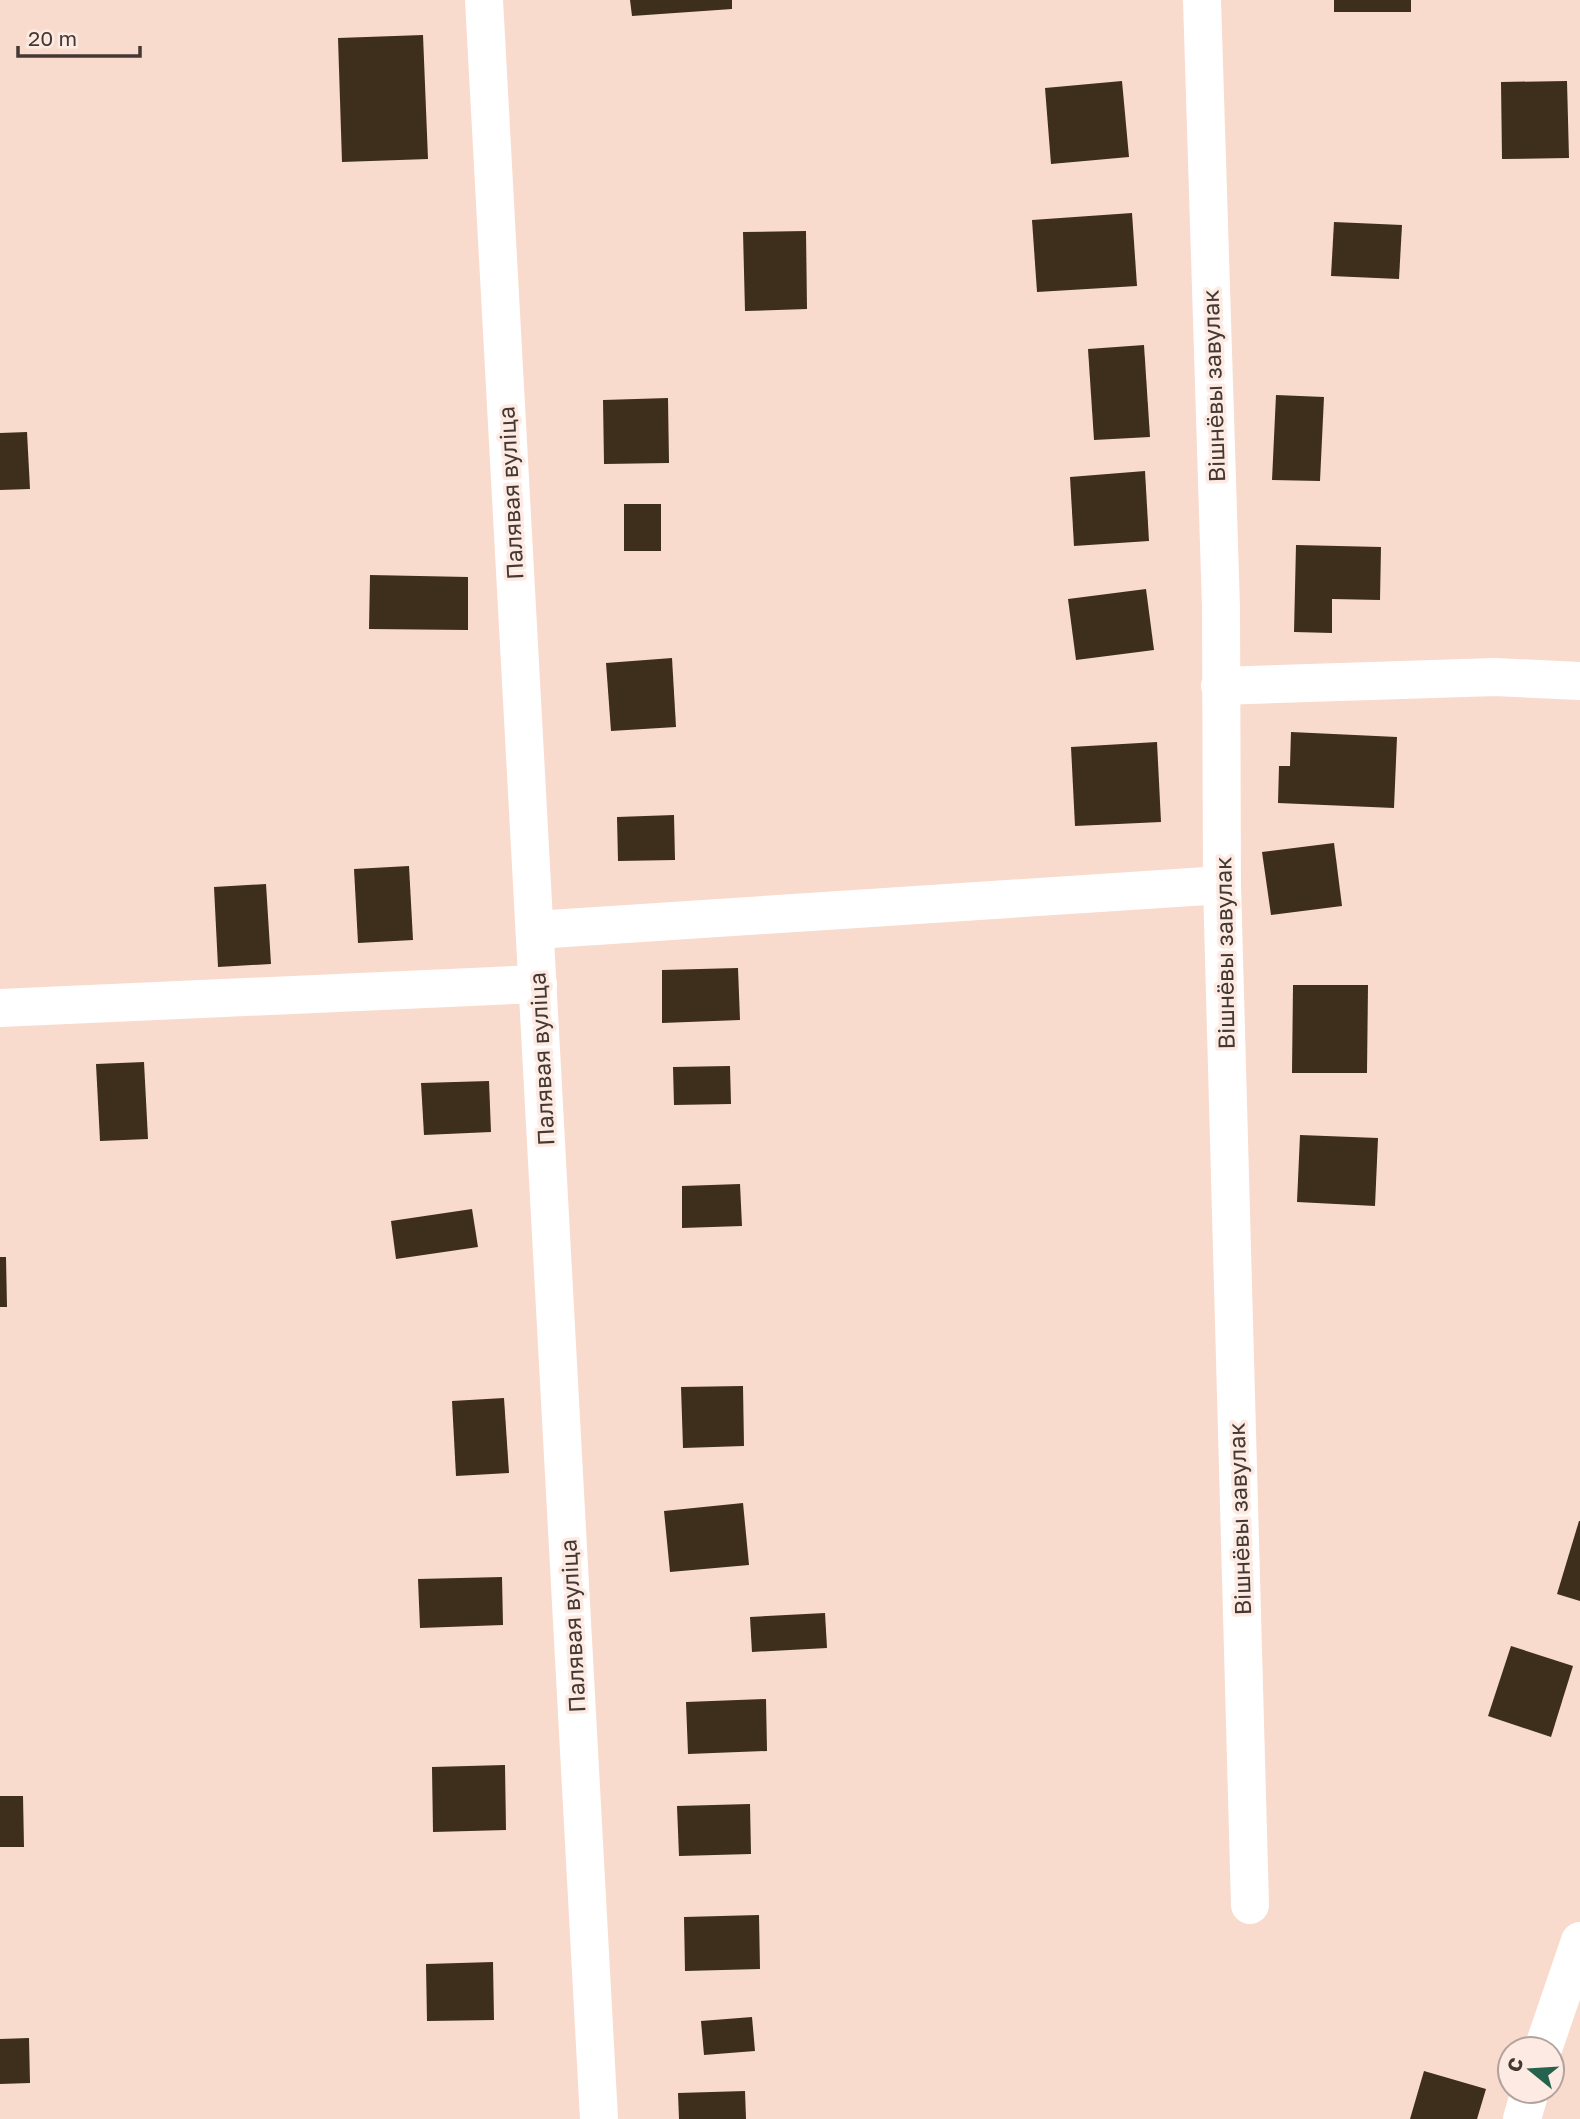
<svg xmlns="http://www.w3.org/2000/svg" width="1580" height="2119" viewBox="0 0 1580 2119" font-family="'Golos Text',sans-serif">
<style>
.building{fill:#3e2e1c}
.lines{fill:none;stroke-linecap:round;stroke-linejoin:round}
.minor{stroke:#fff;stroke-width:38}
.labels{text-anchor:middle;stroke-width:7;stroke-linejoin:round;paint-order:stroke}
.street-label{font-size:23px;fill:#443833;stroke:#fdebe3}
</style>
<rect width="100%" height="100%" fill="#f8dbcd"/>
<g class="building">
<polygon points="630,0 732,0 732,9 632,16"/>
<rect x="1334" y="0" width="77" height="12"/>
<polygon points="423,35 428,159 342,162 338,38"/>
<polygon points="1122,81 1129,157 1051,164 1045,88"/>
<polygon points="1567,81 1569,158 1502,159 1501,82"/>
<polygon points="1132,213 1137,286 1037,292 1032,220"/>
<polygon points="1334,222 1402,225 1399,279 1331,276"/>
<polygon points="806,231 807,309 745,311 743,232"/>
<polygon points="1144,345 1150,437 1094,440 1088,349"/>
<polygon points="1276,395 1324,397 1320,481 1272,480"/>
<polygon points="668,398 669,463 604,464 603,400"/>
<polygon points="27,432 30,489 0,490 0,433"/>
<polygon points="1145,471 1149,541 1074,546 1070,477"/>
<rect x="624" y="504" width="37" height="47"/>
<polygon points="1296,545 1381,547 1380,600 1332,599 1332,633 1294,632"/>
<polygon points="370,575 468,577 468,630 369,629"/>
<polygon points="1146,589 1154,650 1076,660 1068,599"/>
<polygon points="672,658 676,727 611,731 606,663"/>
<polygon points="1291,732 1397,737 1394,808 1278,803 1279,766 1290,766"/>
<polygon points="1157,742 1161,822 1075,826 1071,747"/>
<polygon points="674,815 675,860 618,861 617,817"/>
<polygon points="1334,843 1342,906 1271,915 1262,852"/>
<polygon points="409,866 413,940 358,943 354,869"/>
<polygon points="266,884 271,964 218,967 214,887"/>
<polygon points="738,968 740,1020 662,1023 662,970"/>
<polygon points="1293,985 1368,985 1367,1073 1292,1073"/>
<polygon points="144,1062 148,1139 100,1141 96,1064"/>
<polygon points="730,1066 731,1104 674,1105 673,1067"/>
<polygon points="489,1081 491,1132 424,1135 421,1083"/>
<polygon points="1300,1135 1378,1138 1375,1206 1297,1202"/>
<polygon points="740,1184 742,1226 682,1228 682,1186"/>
<polygon points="472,1209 478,1247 396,1259 391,1221"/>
<polygon points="0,1257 6,1257 7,1307 0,1307"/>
<polygon points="743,1386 744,1446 683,1448 681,1387"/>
<polygon points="504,1398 509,1473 456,1476 452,1401"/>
<polygon points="743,1503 749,1565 670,1572 664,1511"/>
<polygon points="1579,1521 1580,1521 1580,1601 1557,1594"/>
<polygon points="502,1577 503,1625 420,1628 418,1579"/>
<polygon points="825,1613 827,1648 752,1652 750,1617"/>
<polygon points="1511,1646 1573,1666 1551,1737 1488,1716"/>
<polygon points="766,1699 767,1751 688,1754 686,1702"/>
<polygon points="505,1765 506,1830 433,1832 432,1767"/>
<polygon points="0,1796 23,1796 24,1847 0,1847"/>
<polygon points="750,1804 751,1854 679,1856 677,1806"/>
<polygon points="759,1915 760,1969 685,1971 684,1917"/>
<polygon points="493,1962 494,2020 427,2021 426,1964"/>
<polygon points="752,2017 755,2051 704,2055 701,2021"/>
<polygon points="29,2038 30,2083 0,2084 0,2039"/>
<polygon points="1424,2071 1486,2089 1477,2119 1410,2119"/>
<polygon points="745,2091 746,2119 679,2119 678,2093"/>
</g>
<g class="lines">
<g class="minor">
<polyline points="484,0 599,2119"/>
<polyline points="1202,0 1221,608 1222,885 1250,1905"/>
<polyline points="1220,686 1495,677 1580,681"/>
<polyline points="535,930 1222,885"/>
<polyline points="0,1008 538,984"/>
<polyline points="1543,2049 1580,1941"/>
<polyline points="1522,2119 1530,2091"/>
</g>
</g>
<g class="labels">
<g class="street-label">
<text transform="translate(1214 386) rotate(-92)" y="8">Вішнёвы завулак</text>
<text transform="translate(511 493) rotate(-93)" y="8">Палявая вуліца</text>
<text transform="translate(1225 953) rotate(-91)" y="8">Вішнёвы завулак</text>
<text transform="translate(542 1059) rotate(-93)" y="8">Палявая вуліца</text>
<text transform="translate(1240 1519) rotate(-92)" y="8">Вішнёвы завулак</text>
<text transform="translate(573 1626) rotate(-93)" y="8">Палявая вуліца</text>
</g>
</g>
<g transform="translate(1531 2070) rotate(288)"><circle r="33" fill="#fdebe3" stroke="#b3a39d" stroke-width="2"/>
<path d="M0-5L12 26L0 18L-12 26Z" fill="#26634e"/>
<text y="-10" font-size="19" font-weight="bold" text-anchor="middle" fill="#443833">С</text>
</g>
<path d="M18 46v10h122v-10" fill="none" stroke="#443833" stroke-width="3.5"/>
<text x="28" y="46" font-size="21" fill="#443833" stroke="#fdebe3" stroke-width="5" paint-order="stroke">20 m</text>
</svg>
